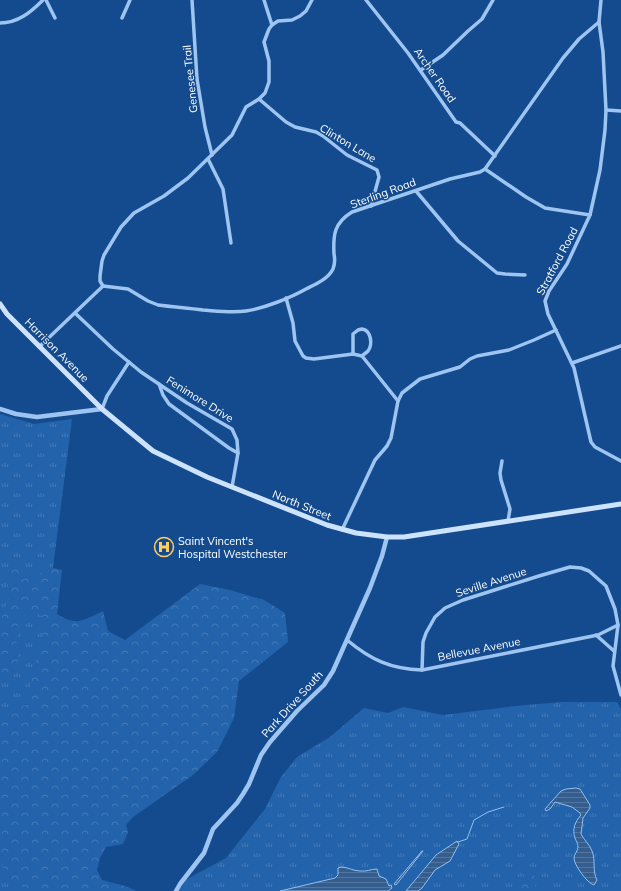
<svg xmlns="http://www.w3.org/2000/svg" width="621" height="891" viewBox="0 0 621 891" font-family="Mulish,sans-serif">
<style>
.grass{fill:url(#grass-tufts)}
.forest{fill:url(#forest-crowns)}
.water{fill:url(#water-rules);stroke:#90c0f4}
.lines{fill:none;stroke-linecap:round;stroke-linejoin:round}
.stream{stroke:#90c0f4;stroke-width:1}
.minor{stroke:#9ec5f1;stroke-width:3.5}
.tertiary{stroke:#9ec5f1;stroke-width:4.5}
.secondary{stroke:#cde2fb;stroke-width:5}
.labels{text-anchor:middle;stroke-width:3;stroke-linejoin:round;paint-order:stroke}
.street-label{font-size:11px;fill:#fff;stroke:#144b8e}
.poi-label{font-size:11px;fill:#fff;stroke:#144b8e;text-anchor:start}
</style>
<defs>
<pattern id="grass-tufts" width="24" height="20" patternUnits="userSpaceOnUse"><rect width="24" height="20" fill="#2363ab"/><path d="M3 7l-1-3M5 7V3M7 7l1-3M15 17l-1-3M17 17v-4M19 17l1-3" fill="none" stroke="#447ab8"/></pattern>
<pattern id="forest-crowns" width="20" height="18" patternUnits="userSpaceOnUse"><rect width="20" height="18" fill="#2363ab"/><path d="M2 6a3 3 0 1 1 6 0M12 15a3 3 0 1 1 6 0" fill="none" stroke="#447ab8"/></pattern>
<pattern id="water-rules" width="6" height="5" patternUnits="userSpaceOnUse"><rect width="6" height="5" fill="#355e8f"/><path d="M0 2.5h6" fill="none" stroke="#5376a0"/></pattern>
</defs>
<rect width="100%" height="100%" fill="#144b8e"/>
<g class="grass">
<polygon points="0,414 34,424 72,419 36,701 8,710 0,785"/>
<polygon points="562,702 617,702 621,709 621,891 178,891 187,879 226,858 265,809 281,777 297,757 330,737 364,708 388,713 403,707 443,715 515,706"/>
<polygon points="0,842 57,891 0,891"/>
</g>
<g class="forest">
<path d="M48 567 62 570 57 614C77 627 84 620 103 611L108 631 125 640 200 584 230 590 264 600 285 613 288 642 239 681 234 718 217 752 193 775 133 817 126 825 128 832 123 844 106 847 100 858 97 870 102 880C115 884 124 884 136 891H30L11 880 0 862V741L2 740C2 726 1 719 10 707L26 705 34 691 30 688 38 651H41L42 646 43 617C36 612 28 613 21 616V620L16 629 19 634 16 640 19 654 15 674 10 676 8 672 5 673 2 678H0V622L8 600 7 592 9 572 14 568H19L21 573 45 574Z"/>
<path d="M533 871 536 881 535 891H511C514 881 524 876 533 871Z"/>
</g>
<g class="water">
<path d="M576 788 580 789 590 805V808L583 818 581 834C584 840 590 845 592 851 596 861 592 871 597 880L594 885C587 883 574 865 574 858 574 854 578 851 578 847 578 843 576 841 575 838 572 829 575 822 581 815L580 813 572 807 555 802 550 809 546 811 545 809 561 791 566 789Z"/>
<polygon points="457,841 459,844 450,861 435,870 422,888 418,891 406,891 436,855"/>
<polygon points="422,851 423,851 396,885 394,884"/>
<path d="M341 867C348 867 353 871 360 871 366 872 371 869 377 869L379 876 386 879 389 886 391 885 392 888 388 891H280L335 878 338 875V868Z"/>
</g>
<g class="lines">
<polyline class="stream" points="458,842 467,839 474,820 488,812 504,807"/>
<g class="minor">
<polyline points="46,0 55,18"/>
<polyline points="192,0 197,79 205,127 212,155"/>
<polyline points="264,0 272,25"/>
<polyline points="366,0 408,53 456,122 460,123 495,156"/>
<polyline points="122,18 130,0"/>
<polyline points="599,22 603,52 606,110 605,130 600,170 590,215 567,264 549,291 545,301 548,314 574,368 591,442 595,447 621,461"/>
<path d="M0 23C18 23 31 12 43 0"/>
<polyline points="421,70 443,55 468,31 482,19 493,0"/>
<polyline points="259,99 286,122 295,127 316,132 323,136 347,155 377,170 379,177 371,206"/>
<polyline points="606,110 621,111"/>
<polyline points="208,159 223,189 231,243"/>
<polyline points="485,169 526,197 545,208 590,215"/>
<polyline points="416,191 458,241 497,273 505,274 525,275"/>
<polyline points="103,286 100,281 100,276 102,261 104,255 121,227 134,213 164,196 188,178 232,135 246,107 259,99 265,93 269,82 269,61 264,42 269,29 272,25 278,21 292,20 300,16 306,11 312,0"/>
<polyline points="286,298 293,323 295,341 303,356 306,358 314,359 353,354 362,356 398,401"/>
<polyline points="75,313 113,349 141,372 187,403 232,429 237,440 238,453 232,487"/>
<path d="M39 347 103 286 128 289 148 301 158 305C173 307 188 308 203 310 217 311 232 313 246 311 265 308 290 298 306 289 316 284 328 279 333 269 335 264 335 259 334 254 333 235 334 223 352 212L450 179 480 172 485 169 563 58 579 39 599 22 601 0"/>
<path d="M353 354V334L358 330 362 329C371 330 373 344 368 351 366 353 364 354 362 356"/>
<polyline points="572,363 621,346"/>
<polyline points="159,384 163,395 169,404 229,448 238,453"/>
<polyline points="102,409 107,396 129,362"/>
<polyline points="502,461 500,473 501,480 510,509 508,521"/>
<polyline points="342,530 375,460 387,446 391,438 398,401 402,393 420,379 460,367 470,359 477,356 509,350 534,340 556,330"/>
<polyline points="596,635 614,651"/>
<path d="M347 640C371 660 391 669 422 670L598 635 618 625"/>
<polyline points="422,670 423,642 426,633 435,617 445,608 463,600 539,576 570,567 581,568 589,571 606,586 615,609 618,625 613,666 621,695"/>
</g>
<g class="tertiary">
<polyline points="0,409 16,414 37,417 102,409"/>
<polyline points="176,891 180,884 204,853 213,829 237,803 243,794 249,784 261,755 270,742 297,711 324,685 333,671 370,588 382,556 387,537"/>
</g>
<polyline class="secondary" points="0,304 7,314 102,409 153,451 207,477 327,525 356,533 387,537 404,537 621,504"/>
</g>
<defs>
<g id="hospital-ring" transform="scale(1)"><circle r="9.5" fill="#144b8e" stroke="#ffcd5e" stroke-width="1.5"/><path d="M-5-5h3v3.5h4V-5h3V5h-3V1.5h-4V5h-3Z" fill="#ffcd5e"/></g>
</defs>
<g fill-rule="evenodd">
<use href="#hospital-ring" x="164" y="547"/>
</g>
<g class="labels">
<g class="street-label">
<text transform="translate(435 75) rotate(55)" y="4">Archer Road</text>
<text transform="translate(190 79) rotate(-96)" y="4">Genesee Trail</text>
<text transform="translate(348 143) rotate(31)" y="4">Clinton Lane</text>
<text transform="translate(383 193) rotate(-20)" y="4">Sterling Road</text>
<text transform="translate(557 261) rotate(-62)" y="4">Stratford Road</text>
<text transform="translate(57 350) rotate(45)" y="4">Harrison Avenue</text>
<text transform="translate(200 399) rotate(32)" y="4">Fenimore Drive</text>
<text transform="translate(302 505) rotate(22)" y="4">North Street</text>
<text transform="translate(491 582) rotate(-18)" y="4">Seville Avenue</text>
<text transform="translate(479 649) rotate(-11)" y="4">Bellevue Avenue</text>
<text transform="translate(292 704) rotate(-48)" y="4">Park Drive South</text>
</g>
<g class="poi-label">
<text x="178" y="545">Saint Vincent's<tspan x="178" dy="13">Hospital Westchester</tspan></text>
</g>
</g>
</svg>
